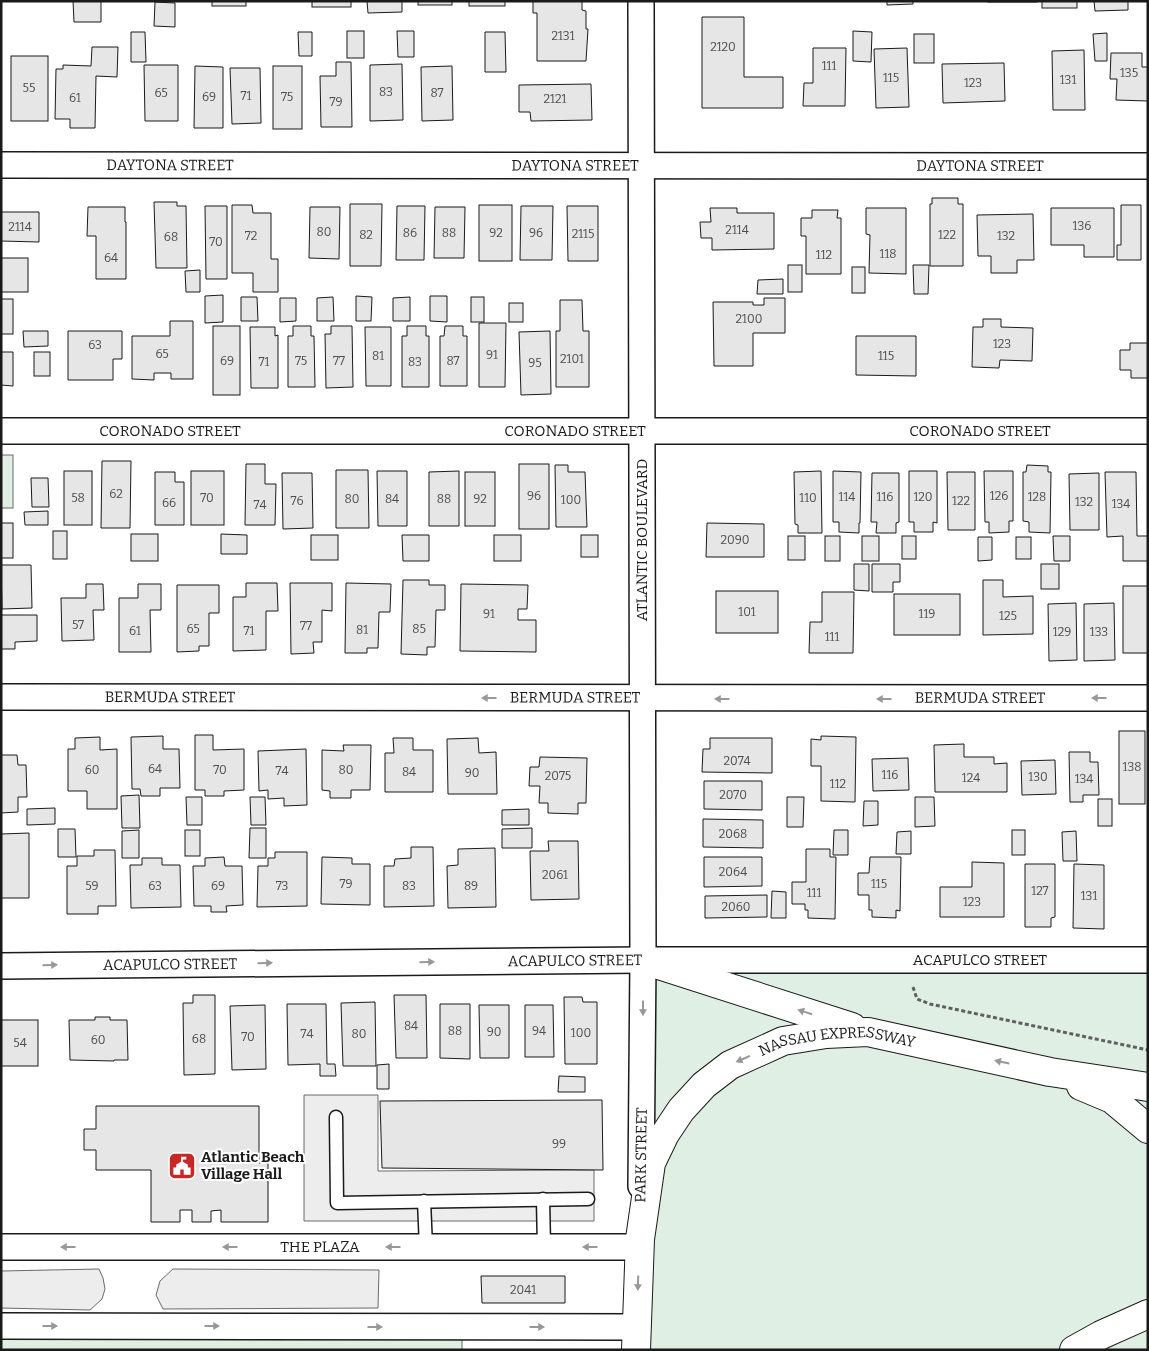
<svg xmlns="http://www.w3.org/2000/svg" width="1149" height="1351" viewBox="0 0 1149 1351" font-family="Bitter,serif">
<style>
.green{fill:#e0efe3;stroke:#6a6a6a}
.parking{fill:#ededed;stroke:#6a6a6a}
.building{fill:#e6e6e6;stroke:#1a1a1a}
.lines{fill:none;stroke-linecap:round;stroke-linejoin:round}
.lane-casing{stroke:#1a1a1a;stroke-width:15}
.street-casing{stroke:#1a1a1a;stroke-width:28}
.highway-casing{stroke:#1a1a1a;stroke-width:30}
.path{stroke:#5f5f5f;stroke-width:3;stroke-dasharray:4 2.5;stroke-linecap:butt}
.lane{stroke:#fff;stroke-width:12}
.street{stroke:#fff;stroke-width:25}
.highway{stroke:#fff;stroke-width:28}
.oneway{fill:#989898}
.labels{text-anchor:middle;stroke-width:4;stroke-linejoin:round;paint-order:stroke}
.number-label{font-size:12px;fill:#4d4d4d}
.street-label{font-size:15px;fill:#1a1a1a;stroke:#fff}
.poi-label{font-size:15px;font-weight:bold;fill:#1a1a1a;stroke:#fff;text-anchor:start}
</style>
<rect width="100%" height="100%" fill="#fff"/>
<g class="green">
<rect x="1" y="455" width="12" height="53"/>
<polygon points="643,960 1148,960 1148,1350 639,1350"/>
<polygon points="462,1337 462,1350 1,1350 1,1338"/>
</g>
<g class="parking">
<polygon points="304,1095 378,1095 378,1171 594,1170 594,1221 304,1221"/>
<polygon points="99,1269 103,1278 105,1289 102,1299 90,1310 1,1308 1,1271"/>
<polygon points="173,1269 379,1270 378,1308 163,1309 156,1295 160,1281"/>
</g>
<g class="building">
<polygon points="73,1 101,1 101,22 74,22"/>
<rect x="212" y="1" width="34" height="5"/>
<rect x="312" y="1" width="39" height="6"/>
<polygon points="367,1 402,1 402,12 368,13"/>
<rect x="418" y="1" width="34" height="4"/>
<rect x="469" y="1" width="36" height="5"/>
<polygon points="533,1 582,1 582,10 586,11 586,29 588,29 586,61 537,61 537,13 533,13"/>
<polygon points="887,1 913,1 913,4 887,5"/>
<rect x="988" y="1" width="49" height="1"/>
<rect x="1042" y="1" width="35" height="7"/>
<polygon points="1094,1 1128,1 1128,10 1095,11"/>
<polygon points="155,2 175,3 175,27 154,26"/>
<polygon points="702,17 744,17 744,77 783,77 783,108 702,108"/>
<rect x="347" y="31" width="17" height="27"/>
<polygon points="397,31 414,31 414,57 398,57"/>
<polygon points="853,31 872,32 871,62 853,61"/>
<polygon points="131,32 145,32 146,62 131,62"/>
<polygon points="298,32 312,32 312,56 299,56"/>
<polygon points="485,32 505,32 506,72 485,72"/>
<polygon points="1107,33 1107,61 1095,61 1093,34"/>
<rect x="914" y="34" width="20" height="29"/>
<polygon points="92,47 118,47 117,77 96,76 95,128 70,128 70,119 55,119 56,69 63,69 63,65 91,66"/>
<polygon points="813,48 846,48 845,106 803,106 804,83 813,83"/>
<polygon points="907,48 909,107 876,108 874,49"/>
<polygon points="1084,50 1085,110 1053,110 1052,51"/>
<polygon points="1111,53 1142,53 1142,67 1148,67 1148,101 1116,100 1117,79 1110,79"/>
<rect x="11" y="56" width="37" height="65"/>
<polygon points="336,62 351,62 352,127 321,127 320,76 336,76"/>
<polygon points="1004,63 1005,101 943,103 942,64"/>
<polygon points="402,64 403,120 370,121 370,65"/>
<polygon points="144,65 178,65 178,121 145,121"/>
<polygon points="195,66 223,67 223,128 194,128"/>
<rect x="273" y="66" width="29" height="63"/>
<polygon points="452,66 453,120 422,121 421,67"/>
<polygon points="230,68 260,68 261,123 232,124"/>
<polygon points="591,84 592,120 531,121 530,112 519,112 519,85"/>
<polygon points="932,198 958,198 958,204 963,204 963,266 930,266 930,204 932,204"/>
<polygon points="154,202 177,202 177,206 186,206 187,268 156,268"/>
<polygon points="350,204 382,204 381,266 350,266"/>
<polygon points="232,205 252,205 253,213 271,213 271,259 278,259 278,292 253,292 253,273 232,273"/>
<rect x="479" y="205" width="33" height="56"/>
<polygon points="1121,205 1141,205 1141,260 1117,260 1117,245 1121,245"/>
<polygon points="205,206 227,206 227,279 206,279"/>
<polygon points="397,206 425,206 424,260 396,260"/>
<polygon points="521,206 553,206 552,260 520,260"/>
<polygon points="567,206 598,206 598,261 568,261"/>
<polygon points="88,207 125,207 125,222 126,222 126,279 96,279 96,236 87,236"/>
<polygon points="310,207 340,207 339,259 309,258"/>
<polygon points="435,207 465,207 464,258 434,258"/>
<polygon points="710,208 737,208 737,213 774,213 774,249 712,250 712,238 701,238 700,222 711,222"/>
<polygon points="866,208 906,208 906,274 869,273 870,235 866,234"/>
<polygon points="1051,208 1114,208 1114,257 1084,257 1084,245 1051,245"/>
<polygon points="812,210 838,210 837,218 841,218 841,274 806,274 806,236 801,236 801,218 812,218"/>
<polygon points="1,212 39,212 39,242 1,241"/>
<polygon points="1033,214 1034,260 1017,260 1017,273 991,273 991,256 978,256 977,215"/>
<rect x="1" y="258" width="27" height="34"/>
<rect x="788" y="265" width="14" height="27"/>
<polygon points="913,265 929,265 928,294 914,294"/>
<rect x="852" y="267" width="13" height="26"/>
<polygon points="200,270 200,292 186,292 185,271"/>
<polygon points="783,279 783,294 757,294 758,280"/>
<polygon points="223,295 223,322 205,323 205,296"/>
<polygon points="356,296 372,297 371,321 356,321"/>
<polygon points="430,296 447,296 447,322 430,321"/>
<polygon points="241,297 257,297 258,321 241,321"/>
<polygon points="333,297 334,321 317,321 317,298"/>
<polygon points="410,297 410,321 393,321 393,298"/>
<rect x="471" y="297" width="13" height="25"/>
<polygon points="280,298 296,298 296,321 280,322"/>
<polygon points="764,298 785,298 785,333 753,333 753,366 714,366 713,302 753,302 753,305 764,305"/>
<rect x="1" y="299" width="12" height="35"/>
<polygon points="560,300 582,300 583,331 589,331 589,387 556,387 556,331 560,331"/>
<rect x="509" y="303" width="14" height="19"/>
<polygon points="983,319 1001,319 1001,327 1033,328 1032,361 1000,360 999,368 972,367 973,327 983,327"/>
<polygon points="170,321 193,321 193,379 171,379 171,373 154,373 154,380 132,379 132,336 170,336"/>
<polygon points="479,323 506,323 505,387 479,387"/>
<polygon points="1148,323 1148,378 1131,378 1131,370 1120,370 1120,350 1130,350 1130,343 1148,343"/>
<rect x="213" y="326" width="27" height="69"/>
<polygon points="293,326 311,326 311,336 314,336 315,387 288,387 288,336 293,336"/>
<polygon points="331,326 352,326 353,387 326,388 325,334 331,334"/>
<polygon points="407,326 426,326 426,336 429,336 429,387 402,387 402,336 407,336"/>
<polygon points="445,326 463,326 463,336 467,336 467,386 440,386 440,336 444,336"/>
<polygon points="250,327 275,327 275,336 278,335 278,388 251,388"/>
<polygon points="365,327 391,327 391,386 366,386"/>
<polygon points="23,331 48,331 48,346 24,347"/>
<polygon points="68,331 122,331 122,359 113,359 113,380 68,380"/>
<polygon points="550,331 551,394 521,395 519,332"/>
<polygon points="856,336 916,336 916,376 856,375"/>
<polygon points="1,352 13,352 13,386 1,385"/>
<rect x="34" y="352" width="16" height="24"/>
<polygon points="102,461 131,461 130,528 101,528"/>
<polygon points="246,464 265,464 265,484 276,484 275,525 245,525"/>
<rect x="519" y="464" width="30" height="65"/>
<polygon points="555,465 568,465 568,472 585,472 587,527 556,527"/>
<polygon points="1027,465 1048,466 1048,472 1051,472 1050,533 1029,532 1029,522 1023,521 1023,472 1026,472"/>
<polygon points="336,470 368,470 369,528 336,528"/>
<rect x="64" y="471" width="28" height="54"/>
<rect x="191" y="471" width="33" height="54"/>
<polygon points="377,471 407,471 407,526 378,526"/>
<polygon points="459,471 459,526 429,526 429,472"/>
<polygon points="821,471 822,533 798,533 798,525 795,524 794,472"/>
<polygon points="833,471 861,472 860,523 859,523 859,533 839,532 839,522 833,522"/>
<polygon points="909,471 937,471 937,523 933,522 933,532 914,532 914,522 909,522"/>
<polygon points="984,471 1013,471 1013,521 1009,521 1009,532 989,533 989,522 985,522"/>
<polygon points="155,472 175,472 175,482 184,482 184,525 155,525"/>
<rect x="465" y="472" width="30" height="54"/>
<polygon points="947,472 975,472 975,530 948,530"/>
<polygon points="1105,472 1136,472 1137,536 1148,536 1148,561 1123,561 1123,536 1107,537"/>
<polygon points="282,473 312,473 313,528 283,529"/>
<polygon points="872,473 899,473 899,522 896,523 896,533 876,533 877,522 871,522"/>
<polygon points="1099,473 1099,530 1070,530 1069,474"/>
<polygon points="31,478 48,478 49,507 32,507"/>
<polygon points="48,511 48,525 25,525 24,512"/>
<rect x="1" y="523" width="12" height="35"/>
<polygon points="707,523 764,524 764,557 706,557"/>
<rect x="53" y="531" width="14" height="28"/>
<rect x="131" y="534" width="27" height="27"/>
<polygon points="221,534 247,535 247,554 221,554"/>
<rect x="311" y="535" width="27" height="25"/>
<polygon points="402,535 429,535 429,561 403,561"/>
<rect x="494" y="535" width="27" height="26"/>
<rect x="581" y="535" width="17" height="22"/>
<rect x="788" y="536" width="17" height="24"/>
<rect x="825" y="536" width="15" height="25"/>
<rect x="862" y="536" width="17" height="25"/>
<rect x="902" y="536" width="14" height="23"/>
<polygon points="1053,536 1070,536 1070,561 1054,561"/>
<polygon points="978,537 992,537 992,560 978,561"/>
<rect x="1016" y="537" width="15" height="22"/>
<polygon points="854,564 869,564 869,591 854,590"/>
<polygon points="872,564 900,564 900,582 893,582 893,592 872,592"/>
<rect x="1041" y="564" width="18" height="25"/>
<polygon points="1,565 31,565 32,608 2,609"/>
<polygon points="403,580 429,580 429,585 445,585 445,610 436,610 435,647 427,647 427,655 401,654"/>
<polygon points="983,580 1003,580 1003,597 1033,596 1033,634 983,635"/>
<polygon points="246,583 277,583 278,611 266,611 266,650 233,651 233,597 246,597"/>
<polygon points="290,583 332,583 332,611 322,610 322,642 313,642 314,653 291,654"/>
<polygon points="346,583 391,584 390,612 379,612 378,648 367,648 367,653 345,653"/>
<polygon points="86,584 103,584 104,610 93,610 94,640 62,641 61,598 86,598"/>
<polygon points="138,584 161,584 161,610 150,610 151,652 119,652 119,598 138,598"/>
<polygon points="461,584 528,585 527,609 518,609 518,620 536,620 536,652 460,651"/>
<polygon points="177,585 219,585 219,613 209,613 209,646 199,646 199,651 177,652"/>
<rect x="1123" y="586" width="25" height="67"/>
<rect x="716" y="591" width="62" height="42"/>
<polygon points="822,592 854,592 853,653 809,653 810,622 822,622"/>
<rect x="894" y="594" width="66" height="41"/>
<polygon points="1076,603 1077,660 1049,661 1048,604"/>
<polygon points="1114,603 1115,660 1084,661 1084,604"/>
<polygon points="1,615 37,615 37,641 15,642 15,649 1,649"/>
<rect x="1119" y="731" width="26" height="73"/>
<polygon points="195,735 213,735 213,750 244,749 244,790 224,791 224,796 205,796 205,790 195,790"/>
<polygon points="163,736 163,749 179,749 180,788 160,788 160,796 141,796 140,789 132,789 131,737"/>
<polygon points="821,736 856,737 855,802 821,801 821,766 811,766 811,739 821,740"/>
<polygon points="100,737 100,750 117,749 117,809 87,809 87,791 68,791 68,749 75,749 75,738"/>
<polygon points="393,738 413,738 413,750 433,750 433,792 385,792 385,753 394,753"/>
<polygon points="478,738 479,753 496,752 497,794 448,794 447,739"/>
<polygon points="710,738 772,738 772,773 702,772 703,749 710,749"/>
<polygon points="964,744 964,757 994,757 994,764 1007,763 1007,792 935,792 934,745"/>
<polygon points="343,745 371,745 370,790 351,790 351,798 330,798 330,791 322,790 322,750 344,751"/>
<polygon points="306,749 307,805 284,806 284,798 268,799 268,790 259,791 258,751"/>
<polygon points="1069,752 1090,752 1090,762 1098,762 1099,795 1083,795 1083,802 1070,802"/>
<polygon points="1,755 17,755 18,765 26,765 27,797 18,797 18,812 1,813"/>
<polygon points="540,757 587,758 586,803 578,803 578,814 548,813 548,803 539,803 540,786 529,786 530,767 539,767"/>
<polygon points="908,758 909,790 873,791 872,759"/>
<polygon points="1055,760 1056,794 1022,795 1021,761"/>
<polygon points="704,781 762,781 762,810 704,809"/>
<polygon points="139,795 140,828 122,828 121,796"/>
<polygon points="186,797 202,797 202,825 187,825"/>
<polygon points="250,797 265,797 266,825 251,825"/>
<polygon points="787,797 804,797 803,827 787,827"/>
<polygon points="915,797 934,797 935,826 915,827"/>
<rect x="1098" y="799" width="14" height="27"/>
<polygon points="864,801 878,801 878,825 863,826"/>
<polygon points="55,808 55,824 27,825 27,809"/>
<polygon points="529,809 529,825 502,825 502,810"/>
<polygon points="703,819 763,820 763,848 703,847"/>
<polygon points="250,828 266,828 266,858 249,858"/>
<polygon points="532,828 532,848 502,848 502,829"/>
<polygon points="58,829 75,829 76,857 58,857"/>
<polygon points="139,830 139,858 122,858 122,831"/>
<rect x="185" y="830" width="15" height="26"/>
<polygon points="834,830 848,830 848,855 833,855"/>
<rect x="1012" y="830" width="13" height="25"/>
<polygon points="911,831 911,854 896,854 897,832"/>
<polygon points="1076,831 1077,861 1063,861 1062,832"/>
<polygon points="29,833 29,898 1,898 1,834"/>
<polygon points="548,841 578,841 579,899 531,900 530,851 549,851"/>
<polygon points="411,847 433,847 434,906 384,907 384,866 394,866 395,859 411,858"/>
<polygon points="495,848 496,907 448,908 447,866 458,865 458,849"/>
<polygon points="806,849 830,849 830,857 836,857 835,919 808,918 808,910 805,910 805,904 792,904 792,882 806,882"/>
<polygon points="94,850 115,850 116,906 98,906 98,914 67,914 67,866 77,866 77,856 94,856"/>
<polygon points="275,852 307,852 307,906 257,907 258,866 268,866 268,858 275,858"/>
<polygon points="224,857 225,866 242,866 243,905 226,906 227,912 211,912 211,906 194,906 193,866 205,866 205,858"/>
<polygon points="322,857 352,858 352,864 370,864 370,905 321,904"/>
<polygon points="704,857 762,857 762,886 704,887"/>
<polygon points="870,857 901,857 900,911 896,910 896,918 872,917 872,910 869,910 869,895 858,895 858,873 869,873"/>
<polygon points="142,858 162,858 162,865 180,865 181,907 131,908 130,865 142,865"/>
<polygon points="972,862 1004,863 1004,917 940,917 940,887 972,887"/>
<polygon points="1025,864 1055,864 1055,917 1051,918 1051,927 1025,927"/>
<polygon points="1074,864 1104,865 1104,929 1073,928"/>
<polygon points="772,891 786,892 786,918 771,918"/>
<polygon points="767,895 767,917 705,918 705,896"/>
<polygon points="193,995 215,995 215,1074 184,1075 183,1003 193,1003"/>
<polygon points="394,995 426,995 427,1058 396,1058"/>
<polygon points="564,997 582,997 583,1002 597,1002 597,1064 565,1064"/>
<polygon points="375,1002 376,1066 343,1066 341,1003"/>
<polygon points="287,1004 326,1004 327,1064 335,1064 336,1076 320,1076 320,1064 288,1065"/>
<polygon points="440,1004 470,1004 470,1059 440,1058"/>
<polygon points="265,1005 266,1069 232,1070 230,1006"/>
<polygon points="479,1005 509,1005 509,1058 480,1058"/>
<polygon points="525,1005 553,1005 554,1057 525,1057"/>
<polygon points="95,1017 110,1017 110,1020 127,1020 128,1060 114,1060 114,1061 70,1060 69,1020 95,1020"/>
<rect x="1" y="1020" width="37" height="46"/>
<polygon points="389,1064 389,1089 377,1089 377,1065"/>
<polygon points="559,1076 585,1077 585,1092 558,1092"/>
<polygon points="602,1100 603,1170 382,1168 380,1101"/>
<polygon points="96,1106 259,1106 259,1163 268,1163 268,1222 221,1222 221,1210 211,1211 211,1222 192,1222 192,1210 180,1210 180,1222 151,1222 151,1170 96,1170 96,1150 84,1150 84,1129 96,1129"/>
<polygon points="481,1276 565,1276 565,1303 482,1303"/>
</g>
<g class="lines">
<g class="lane-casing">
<g id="lane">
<polyline points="336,1117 337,1203 588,1199"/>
<polyline points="543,1199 544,1247"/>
<polyline points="424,1201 426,1247"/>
</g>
</g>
<g class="street-casing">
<g id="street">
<path id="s1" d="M1 165 1148 166"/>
<path id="s2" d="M1 431H1148"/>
<path id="s3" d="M1 697 1148 698"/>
<path id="s4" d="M1 966 643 960H1148"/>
<polyline points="641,1186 643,960 641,1"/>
<path id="s5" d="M1 1247H639"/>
<polyline points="1,1326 636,1327"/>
</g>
</g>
<g class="highway-casing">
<g id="highway">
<polyline points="643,960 852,1027"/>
<polyline points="1081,1086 1112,1099 1148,1129"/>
<path id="s6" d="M636 1350 640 1239 651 1163 665 1134 681 1110 704 1085 730 1065 783 1041 826 1034 868 1032 1050 1072 1148 1087"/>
<polyline points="1074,1350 1101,1335 1148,1314"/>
</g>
</g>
<polyline class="path" points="913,987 917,999 930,1004 1148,1050"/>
<use href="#lane" class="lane"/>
<use href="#street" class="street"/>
<use href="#highway" class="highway"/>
</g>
<defs><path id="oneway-solid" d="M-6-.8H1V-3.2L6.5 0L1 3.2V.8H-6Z" transform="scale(1.25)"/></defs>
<g class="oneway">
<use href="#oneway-solid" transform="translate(489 698) rotate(-180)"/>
<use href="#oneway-solid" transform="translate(1099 698) rotate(180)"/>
<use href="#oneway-solid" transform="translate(722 699) rotate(180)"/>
<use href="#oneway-solid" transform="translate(884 699) rotate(180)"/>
<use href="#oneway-solid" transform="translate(427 962) rotate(-1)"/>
<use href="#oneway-solid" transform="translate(265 963) rotate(-1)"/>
<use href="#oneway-solid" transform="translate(50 965) rotate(-1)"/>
<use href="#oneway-solid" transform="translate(643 1008) rotate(90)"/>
<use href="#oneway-solid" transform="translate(805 1012) rotate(-162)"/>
<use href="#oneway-solid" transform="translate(743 1059) rotate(156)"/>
<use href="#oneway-solid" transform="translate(1002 1062) rotate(-168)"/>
<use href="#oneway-solid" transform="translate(68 1247) rotate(-180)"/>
<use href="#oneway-solid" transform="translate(230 1247) rotate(-180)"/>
<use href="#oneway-solid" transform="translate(393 1247) rotate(-180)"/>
<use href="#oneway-solid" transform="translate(590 1247) rotate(180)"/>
<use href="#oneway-solid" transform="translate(638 1283) rotate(92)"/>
<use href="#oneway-solid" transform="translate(50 1326)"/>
<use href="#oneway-solid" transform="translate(212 1326)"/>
<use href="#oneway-solid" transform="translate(375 1327)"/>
<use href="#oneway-solid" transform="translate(537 1327)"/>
</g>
<defs>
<g id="civic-square" transform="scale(1.4375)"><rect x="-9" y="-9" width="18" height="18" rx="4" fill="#c62828" stroke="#fff"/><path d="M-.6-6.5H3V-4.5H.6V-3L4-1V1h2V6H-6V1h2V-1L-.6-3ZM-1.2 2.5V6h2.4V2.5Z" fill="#fff"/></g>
</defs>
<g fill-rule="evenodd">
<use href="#civic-square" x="182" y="1166"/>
</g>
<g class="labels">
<g class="number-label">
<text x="563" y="40">2131</text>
<text x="723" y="51">2120</text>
<text x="829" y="70">111</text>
<text x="1129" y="77">135</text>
<text x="891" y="82">115</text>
<text x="1068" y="84">131</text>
<text x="973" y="87">123</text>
<text x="29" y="92">55</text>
<text x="386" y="96">83</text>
<text x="161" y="97">65</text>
<text x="437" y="97">87</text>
<text x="246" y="100">71</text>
<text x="209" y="101">69</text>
<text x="287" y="101">75</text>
<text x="75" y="102">61</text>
<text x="555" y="103">2121</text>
<text x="336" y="106">79</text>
<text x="1082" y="230">136</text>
<text x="20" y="231">2114</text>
<text x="737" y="234">2114</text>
<text x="324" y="236">80</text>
<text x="410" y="237">86</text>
<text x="449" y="237">88</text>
<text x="496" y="237">92</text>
<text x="536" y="237">96</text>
<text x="583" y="238">2115</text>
<text x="366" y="239">82</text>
<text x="947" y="239">122</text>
<text x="251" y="240">72</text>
<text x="1006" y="240">132</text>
<text x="171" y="241">68</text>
<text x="216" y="246">70</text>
<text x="888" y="258">118</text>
<text x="824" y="259">112</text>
<text x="111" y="262">64</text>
<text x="749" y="323">2100</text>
<text x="1002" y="348">123</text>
<text x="95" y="349">63</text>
<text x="162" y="358">65</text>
<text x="492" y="359">91</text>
<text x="378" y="360">81</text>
<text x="886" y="360">115</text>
<text x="572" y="363">2101</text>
<text x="227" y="365">69</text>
<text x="301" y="365">75</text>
<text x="339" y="365">77</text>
<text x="453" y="365">87</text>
<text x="264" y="366">71</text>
<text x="415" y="366">83</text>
<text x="535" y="367">95</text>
<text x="116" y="498">62</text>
<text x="534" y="500">96</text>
<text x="999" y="500">126</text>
<text x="847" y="501">114</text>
<text x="885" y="501">116</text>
<text x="923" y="501">120</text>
<text x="1037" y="501">128</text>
<text x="78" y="502">58</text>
<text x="207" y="502">70</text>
<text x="808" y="502">110</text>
<text x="352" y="503">80</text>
<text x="392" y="503">84</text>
<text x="444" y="503">88</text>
<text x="480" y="503">92</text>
<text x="571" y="504">100</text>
<text x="297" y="505">76</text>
<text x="961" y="505">122</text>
<text x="1084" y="506">132</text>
<text x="169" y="507">66</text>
<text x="1121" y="508">134</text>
<text x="260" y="509">74</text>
<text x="735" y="544">2090</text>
<text x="747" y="616">101</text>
<text x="489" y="618">91</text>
<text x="927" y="618">119</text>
<text x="1008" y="620">125</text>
<text x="78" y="629">57</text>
<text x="306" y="630">77</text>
<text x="193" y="633">65</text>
<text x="419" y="633">85</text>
<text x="362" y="634">81</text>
<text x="135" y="635">61</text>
<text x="249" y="635">71</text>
<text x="1062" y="636">129</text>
<text x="1099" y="636">133</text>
<text x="832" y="641">111</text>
<text x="737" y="765">2074</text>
<text x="1132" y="771">138</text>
<text x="155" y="773">64</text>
<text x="92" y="774">60</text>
<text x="220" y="774">70</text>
<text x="346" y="774">80</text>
<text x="282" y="775">74</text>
<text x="409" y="776">84</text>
<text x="472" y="777">90</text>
<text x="890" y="779">116</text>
<text x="558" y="780">2075</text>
<text x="1038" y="781">130</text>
<text x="971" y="782">124</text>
<text x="1084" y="783">134</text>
<text x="838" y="788">112</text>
<text x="733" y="799">2070</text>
<text x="733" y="838">2068</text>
<text x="733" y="876">2064</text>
<text x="555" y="879">2061</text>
<text x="346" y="888">79</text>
<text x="879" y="888">115</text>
<text x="92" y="890">59</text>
<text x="155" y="890">63</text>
<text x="218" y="890">69</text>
<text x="282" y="890">73</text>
<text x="409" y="890">83</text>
<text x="471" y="890">89</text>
<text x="1040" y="895">127</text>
<text x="814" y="897">111</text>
<text x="1089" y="900">131</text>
<text x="972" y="906">123</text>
<text x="736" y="911">2060</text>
<text x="411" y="1030">84</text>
<text x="455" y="1035">88</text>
<text x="539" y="1035">94</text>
<text x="494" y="1036">90</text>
<text x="581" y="1037">100</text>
<text x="307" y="1038">74</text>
<text x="359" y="1038">80</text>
<text x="248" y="1041">70</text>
<text x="199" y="1043">68</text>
<text x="98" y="1044">60</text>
<text x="20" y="1047">54</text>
<text x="559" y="1148">99</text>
<text x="523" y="1294">2041</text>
</g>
<g class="street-label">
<text dy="5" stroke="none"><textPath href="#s1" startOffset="169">DAYTONA STREET</textPath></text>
<text dy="5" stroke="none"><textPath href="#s1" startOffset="574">DAYTONA STREET</textPath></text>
<text dy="5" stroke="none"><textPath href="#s1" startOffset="979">DAYTONA STREET</textPath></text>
<text dy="5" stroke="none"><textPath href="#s2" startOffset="169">CORONADO STREET</textPath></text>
<text dy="5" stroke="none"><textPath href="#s2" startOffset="574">CORONADO STREET</textPath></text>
<text dy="5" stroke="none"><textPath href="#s2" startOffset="979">CORONADO STREET</textPath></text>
<text transform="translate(642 540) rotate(-90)" y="5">ATLANTIC BOULEVARD</text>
<text dy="5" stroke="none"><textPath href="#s3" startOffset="169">BERMUDA STREET</textPath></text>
<text dy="5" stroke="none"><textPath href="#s3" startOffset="574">BERMUDA STREET</textPath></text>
<text dy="5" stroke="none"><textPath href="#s3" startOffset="979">BERMUDA STREET</textPath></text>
<text dy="5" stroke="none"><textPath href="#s4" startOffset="574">ACAPULCO STREET</textPath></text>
<text dy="5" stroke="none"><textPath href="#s4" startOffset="979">ACAPULCO STREET</textPath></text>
<text dy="5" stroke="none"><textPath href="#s4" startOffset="169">ACAPULCO STREET</textPath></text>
<text dy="5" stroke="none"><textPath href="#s6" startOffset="428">NASSAU EXPRESSWAY</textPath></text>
<text transform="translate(641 1155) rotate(-89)" y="5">PARK STREET</text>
<text dy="5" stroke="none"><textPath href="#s5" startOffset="319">THE PLAZA</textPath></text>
</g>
<g class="poi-label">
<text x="201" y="1162">Atlantic Beach<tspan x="201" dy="17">Village Hall</tspan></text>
</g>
</g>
<rect width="1149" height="1351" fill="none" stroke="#1a1a1a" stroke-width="5"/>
</svg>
